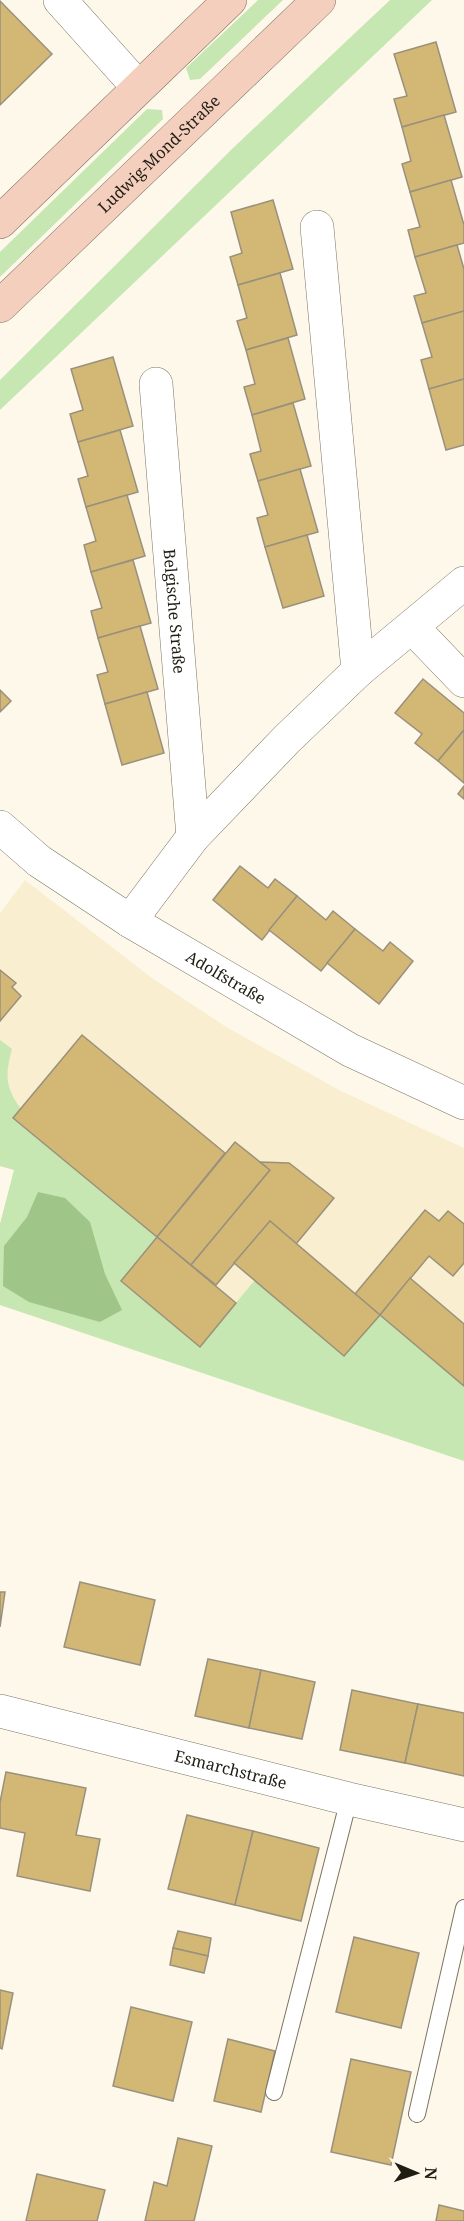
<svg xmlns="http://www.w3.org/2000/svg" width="464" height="2221" viewBox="0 0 464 2221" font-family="'Noto Serif',serif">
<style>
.built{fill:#faeed1}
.green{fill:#c6e7b1}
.forest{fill:#a0c589}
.building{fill:#d3b774;stroke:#9a917d;stroke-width:1.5}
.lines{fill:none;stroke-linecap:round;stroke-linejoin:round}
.service-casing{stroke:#7d7461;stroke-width:18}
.minor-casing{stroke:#7d7461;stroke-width:34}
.secondary-casing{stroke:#7d7461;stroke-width:34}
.service{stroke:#fff;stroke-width:16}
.minor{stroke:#fff;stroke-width:33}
.secondary{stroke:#f4cfbe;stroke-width:33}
.labels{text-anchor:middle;stroke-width:5;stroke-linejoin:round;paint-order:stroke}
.street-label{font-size:16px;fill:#201d15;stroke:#fef8eb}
</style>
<rect width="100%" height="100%" fill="#fef8eb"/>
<polygon class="built" points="25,880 152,978 228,1028 339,1090 464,1148 464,1461 0,1305 0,1224 14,1170 0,1166 0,913"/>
<g class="green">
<polygon points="258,0 283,0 200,79 190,80 186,68"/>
<polygon points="390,0 432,0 0,410 0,380 232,149"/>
<polygon points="147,109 162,110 163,119 0,277 0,252"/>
<path d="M0 1040 12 1049C5 1075 5 1087 21 1109L14 1118 157 1237 121 1282 200 1346 255 1280 343 1355 380 1315 464 1386V1461L0 1305V1224L14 1170 0 1166Z"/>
</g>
<polygon class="forest" points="38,1192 65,1198 90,1222 105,1274 122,1310 100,1322 29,1302 3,1286 4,1246 27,1217"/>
<g class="building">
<polygon points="0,1 52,54 0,105"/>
<polygon points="436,42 456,112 402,127 394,99 407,96 394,54"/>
<polygon points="444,115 462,177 410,192 402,164 411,161 402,127"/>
<polygon points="451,180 464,225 464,243 415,257 408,230 420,227 410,192"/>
<polygon points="273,200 293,269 238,285 230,257 242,253 231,212"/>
<polygon points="457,245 464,269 464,311 422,323 414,296 426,293 415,257"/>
<polygon points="280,273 297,335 246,350 237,321 247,318 238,285"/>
<polygon points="464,311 464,379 429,389 421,360 432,357 422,323"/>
<polygon points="288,338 305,399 252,415 244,387 255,384 246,350"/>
<polygon points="113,357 133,426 78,442 70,414 83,410 71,369"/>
<polygon points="464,379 464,445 446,450 429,389"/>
<polygon points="293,403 311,466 258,481 250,454 261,451 252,415"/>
<polygon points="120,430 138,492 86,507 78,479 88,476 78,442"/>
<polygon points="300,469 318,532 265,547 257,518 268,515 258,481"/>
<polygon points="127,495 145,556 91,572 84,545 96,541 86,507"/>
<polygon points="307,535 324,596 283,608 265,547"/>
<polygon points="133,560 151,623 98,638 91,611 102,608 91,572"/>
<polygon points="140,626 158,689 105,704 97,675 108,672 98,638"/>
<polygon points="423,679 464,713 464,730 438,761 415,743 422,734 395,713"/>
<polygon points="0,690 11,701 0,712"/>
<polygon points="147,692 164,753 122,765 105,704"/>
<polygon points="464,730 464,783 438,761"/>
<polygon points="464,786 464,799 458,794"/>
<polygon points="240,866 268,888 275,879 297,896 262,940 213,900"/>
<polygon points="297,896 326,920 333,911 355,929 321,971 269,930"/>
<polygon points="355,929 383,951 390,942 413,961 379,1004 327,963"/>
<polygon points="0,970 16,983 12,987 21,996 0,1021"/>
<polygon points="82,1035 225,1153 157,1237 13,1118"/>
<polygon points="235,1142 270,1170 191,1265 157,1237"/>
<polygon points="260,1162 289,1163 334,1198 296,1244 270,1221 216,1285 191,1265 270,1170"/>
<polygon points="425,1210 439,1221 448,1211 464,1224 464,1263 453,1276 429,1256 380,1315 355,1294"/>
<polygon points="270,1221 380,1315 344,1356 234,1263"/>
<polygon points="157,1237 236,1303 200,1347 121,1281"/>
<polygon points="410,1278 464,1324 464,1386 380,1315"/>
<polygon points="80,1582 155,1600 140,1665 64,1647"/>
<polygon points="0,1592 5,1592 0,1627"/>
<polygon points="208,1659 261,1670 249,1728 195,1716"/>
<polygon points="261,1670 315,1682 302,1739 249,1728"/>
<polygon points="352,1690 418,1704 405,1763 340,1750"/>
<polygon points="418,1704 464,1713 464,1776 405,1763"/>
<polygon points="6,1772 86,1788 76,1835 100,1839 90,1891 17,1876 25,1833 0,1828 0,1802"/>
<polygon points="187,1815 253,1831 235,1905 168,1889"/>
<polygon points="253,1831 319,1848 301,1921 235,1905"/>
<polygon points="178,1931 211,1938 208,1956 173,1948"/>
<polygon points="354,1937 419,1953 401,2028 336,2012"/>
<polygon points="173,1948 208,1956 204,1973 170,1965"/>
<polygon points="0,1990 13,1993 2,2049 0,2048"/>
<polygon points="131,2007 192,2022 173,2101 113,2086"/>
<polygon points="228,2039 275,2051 261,2112 214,2101"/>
<polygon points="351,2059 411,2072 391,2165 331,2152"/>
<polygon points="178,2138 212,2146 194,2221 145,2221 154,2182 167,2186"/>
<polygon points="37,2174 105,2190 97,2221 26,2221"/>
<polygon points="439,2205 464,2211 464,2221 436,2221"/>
</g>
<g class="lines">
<g class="service-casing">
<g id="service">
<polyline points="274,2092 349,1799"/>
<polyline points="417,2114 464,1908"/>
</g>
</g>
<g class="minor-casing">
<g id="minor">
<polyline points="60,0 138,87"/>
<polyline points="317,227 358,671"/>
<path id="s1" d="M156 384 193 837"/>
<polyline points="413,628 464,681"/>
<path id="s2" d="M0 827 39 861 130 921 350 1050 464 1103"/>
<polyline points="130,921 193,837 287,739 358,671 464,583"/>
<path id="s3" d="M0 1711 349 1799 464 1825"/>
</g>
</g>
<g class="secondary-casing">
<g id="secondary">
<polyline points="0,222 230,0"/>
<path id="s4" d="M0 306 319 0"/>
</g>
</g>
<use href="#service" class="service"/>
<use href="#minor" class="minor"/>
<use href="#secondary" class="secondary"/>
</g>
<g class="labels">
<g class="street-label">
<text dy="6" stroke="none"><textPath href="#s4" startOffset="220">Ludwig-Mond-Straße</textPath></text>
<text dy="6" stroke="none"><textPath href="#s1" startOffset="228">Belgische Straße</textPath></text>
<text dy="6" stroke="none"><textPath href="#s2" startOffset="272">Adolfstraße</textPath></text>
<text dy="6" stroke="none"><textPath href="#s3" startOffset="238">Esmarchstraße</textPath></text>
</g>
</g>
<g transform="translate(416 2173) rotate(92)" stroke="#fef8eb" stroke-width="4.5" paint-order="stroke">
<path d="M0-4.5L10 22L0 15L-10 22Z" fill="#201d15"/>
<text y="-9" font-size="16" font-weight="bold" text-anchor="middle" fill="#201d15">N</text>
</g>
</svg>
